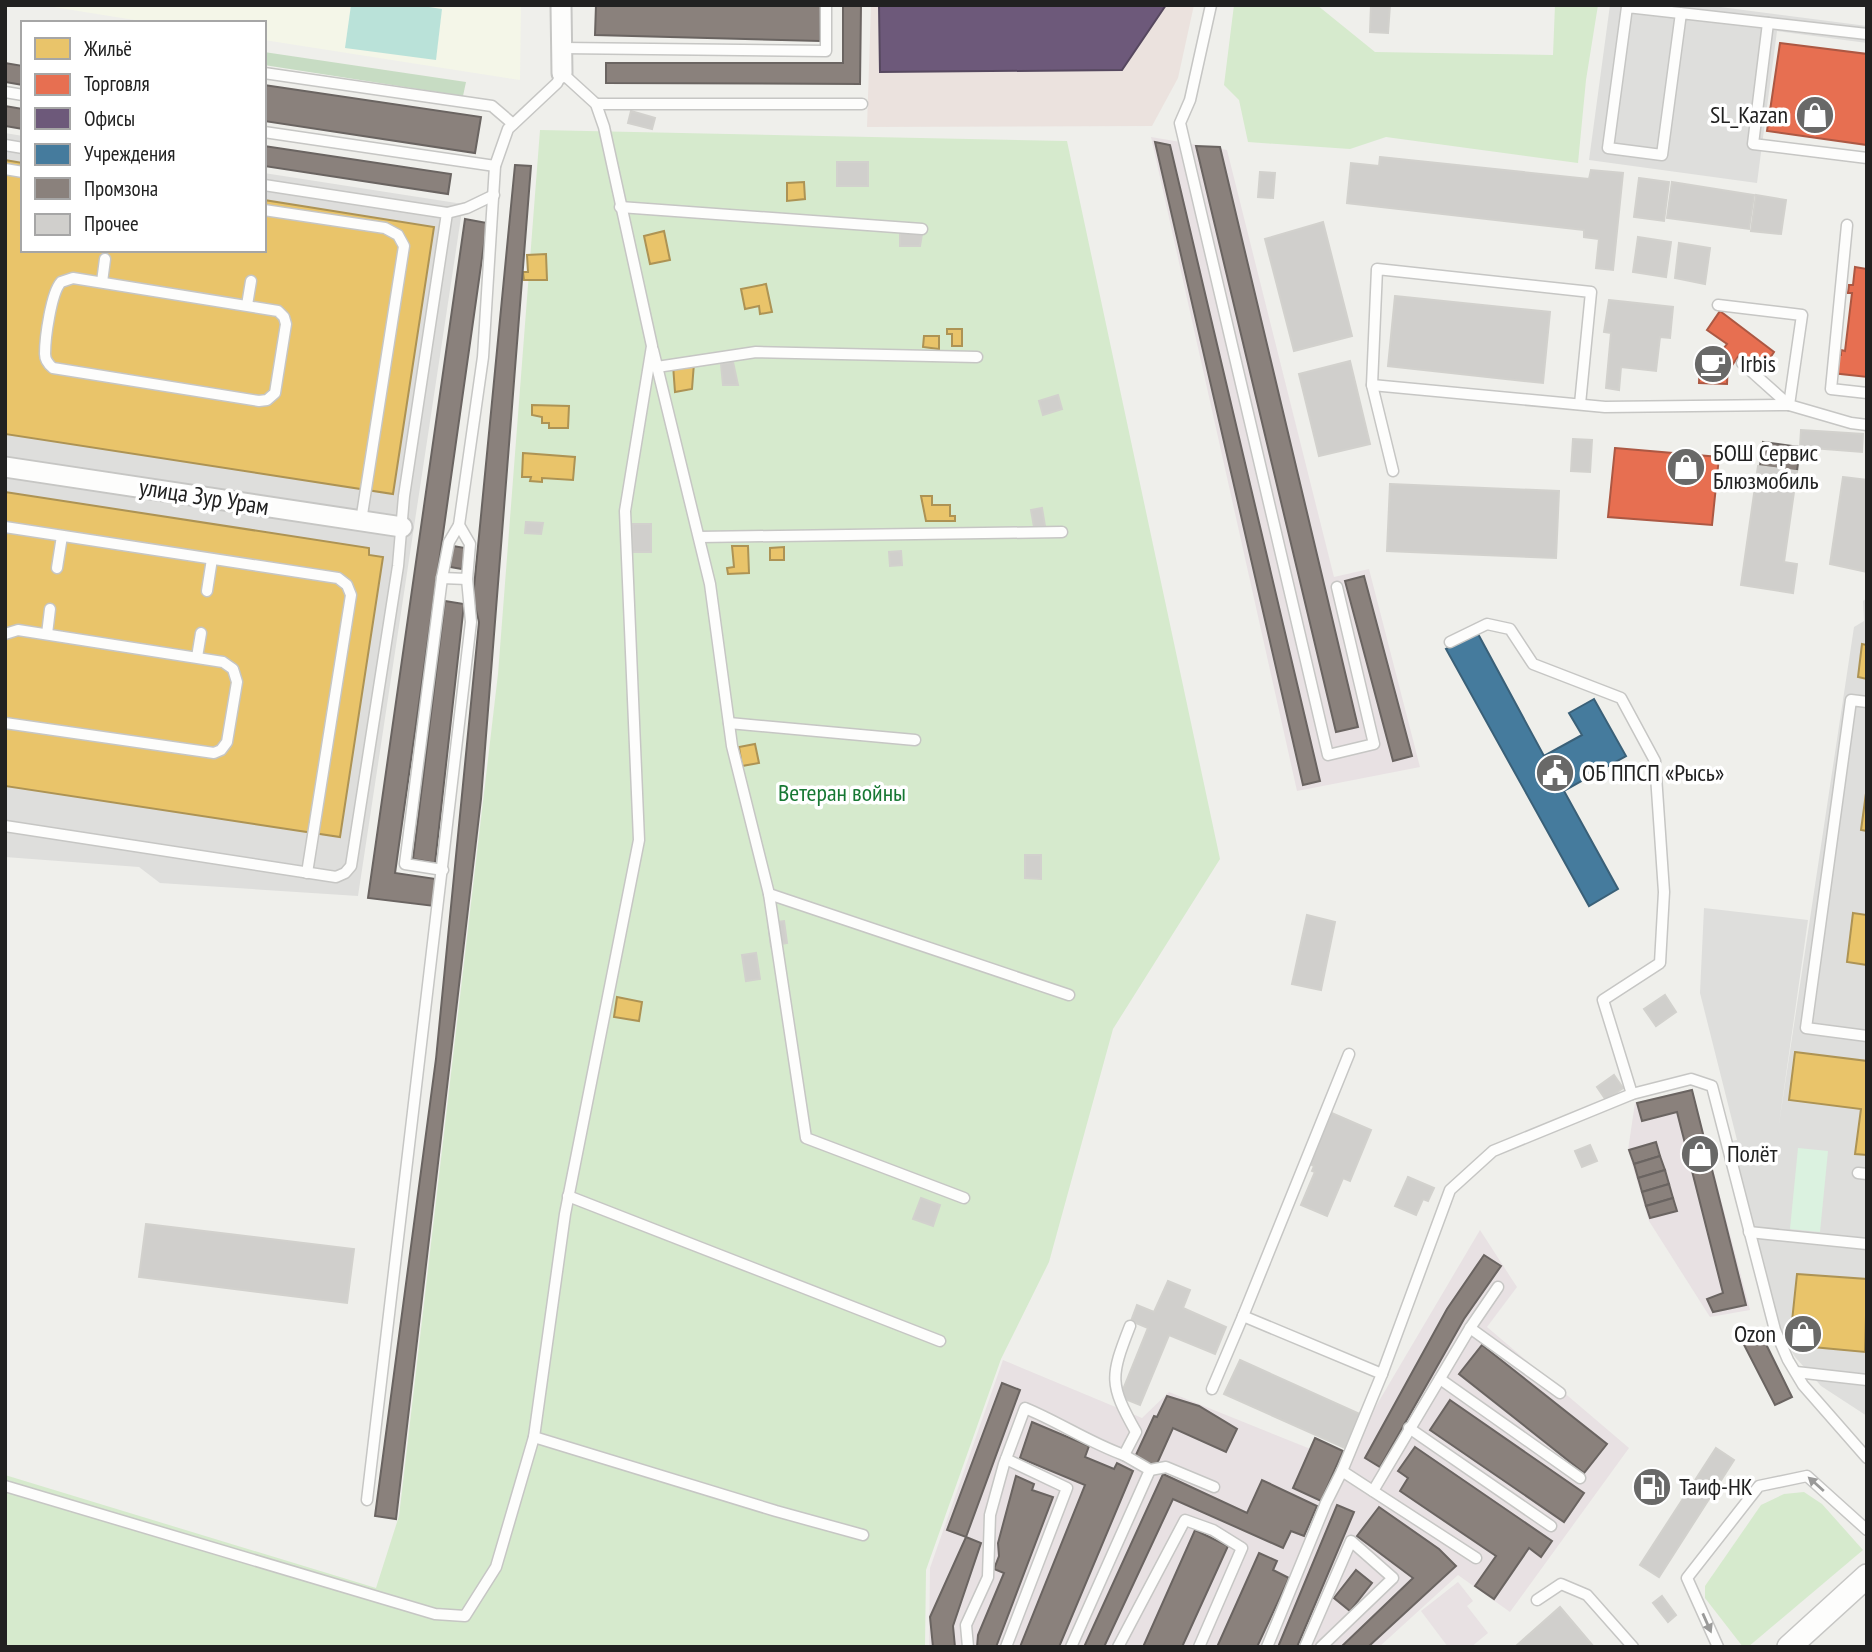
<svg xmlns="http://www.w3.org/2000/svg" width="1872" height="1652" viewBox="0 0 1872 1652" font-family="'PT Sans Narrow',sans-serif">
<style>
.built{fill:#dededc}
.commercial{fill:#ebe2de}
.industrial{fill:#e8e1e3}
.education{fill:#f4f6e8}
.grass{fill:#d6eacd}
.forest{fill:#c7dcc3}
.park{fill:#dbf2e0}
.pitch{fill:#bae2d9}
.homes{fill:#e9c46a;stroke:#ad9354;stroke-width:2}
.shops{fill:#e76f51;stroke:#ac5843;stroke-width:2}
.offices{fill:#6d597a;stroke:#56485f;stroke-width:2}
.public{fill:#457b9d;stroke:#3a6078;stroke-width:2}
.industry{fill:#8a817c;stroke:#6a6461;stroke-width:2}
.building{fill:#d0cfcc;stroke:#d2d1cd;stroke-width:2}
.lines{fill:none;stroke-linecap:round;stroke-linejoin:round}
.service-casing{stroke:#c6c6c4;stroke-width:13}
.minor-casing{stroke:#c6c6c4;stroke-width:23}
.tertiary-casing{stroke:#c6c6c4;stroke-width:26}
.service{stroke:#fdfdfc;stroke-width:10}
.minor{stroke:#fdfdfc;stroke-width:19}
.tertiary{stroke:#fdfdfc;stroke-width:23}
.oneway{fill:#9a9a99}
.labels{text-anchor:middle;stroke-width:7;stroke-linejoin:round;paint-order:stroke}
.poi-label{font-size:24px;fill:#212121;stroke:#fff;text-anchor:start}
.street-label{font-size:24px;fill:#212121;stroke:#fff}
.park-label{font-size:24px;fill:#177833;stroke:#fff}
</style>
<rect width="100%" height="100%" fill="#efefeb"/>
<g class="built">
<polygon points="1610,5 1705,5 1867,26 1867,43 1777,31 1757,183 1589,160"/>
<polygon points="5,133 23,136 23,250 264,250 264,173 463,204 358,896 160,883 139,867 5,857"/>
<polygon points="1867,598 1867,1416 1821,1386 1795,1357 1783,1337 1776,1315 1731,1141 1737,1140 1700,993 1704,908 1808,920 1779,1124 1854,627 1864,621 1863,601"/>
</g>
<polygon class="commercial" points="871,5 1194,5 1178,78 1152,126 867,127"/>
<g class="industrial">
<polygon points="1151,137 1227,150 1334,577 1369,569 1420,767 1297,791"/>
<polygon points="1692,1089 1750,1310 1710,1317 1649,1221 1628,1150 1635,1103"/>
<polygon points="1480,1230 1517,1287 1487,1327 1629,1448 1510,1612 1458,1575 1379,1647 929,1647 930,1568 1003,1360 1142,1418 1169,1392 1343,1462"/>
<polygon points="1458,1582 1473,1601 1467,1606 1488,1633 1471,1647 1448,1647 1421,1611"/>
</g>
<polygon class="education" points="41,5 521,5 520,80 264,40 264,23 153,23"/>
<g class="grass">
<polygon points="1234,5 1317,5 1375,52 1553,55 1555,5 1598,5 1586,80 1578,163 1386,137 1350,149 1248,142 1239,100 1224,85"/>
<polygon points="540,130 1067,141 1220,859 1113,1029 1049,1262 1001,1359 926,1570 925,1647 5,1647 5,1475 376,1588 399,1516 498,674"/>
<polygon points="1804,1492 1822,1504 1863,1550 1748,1647 1743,1647 1705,1598 1705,1586 1761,1505 1784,1494"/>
</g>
<polygon class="forest" points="264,52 466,82 463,96 264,65"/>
<polygon class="park" points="1798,1148 1828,1151 1820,1232 1790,1229"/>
<polygon class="pitch" points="351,5 416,5 442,9 436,60 345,48"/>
<g class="homes">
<polygon points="5,160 23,163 23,250 264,250 264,200 434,227 393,494 5,434"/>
<polygon points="804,182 805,199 787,201 787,183"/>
<polygon points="664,231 670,260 650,264 644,236"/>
<polygon points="546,254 547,280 524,280 523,272 528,272 527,255"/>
<polygon points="766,284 772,312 760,314 759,306 745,309 741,289"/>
<polygon points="947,329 962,329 962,346 952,346 952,334 947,334"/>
<polygon points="924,336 939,336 939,349 923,347"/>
<polygon points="694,363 692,389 675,392 673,365"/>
<polygon points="532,405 569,406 568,428 549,428 549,423 542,423 542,417 532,415"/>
<polygon points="523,453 575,457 573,480 542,478 542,482 530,481 531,477 522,477"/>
<polygon points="5,492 369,548 369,555 383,557 340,837 5,786"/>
<polygon points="921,496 932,496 932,505 950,505 950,516 955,516 955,521 926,521"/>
<polygon points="732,546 748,546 749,573 728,574 727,568 734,567"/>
<polygon points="784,547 784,560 770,560 770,548"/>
<polygon points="1862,644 1867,645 1867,679 1858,677"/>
<polygon points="755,744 759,763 742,766 739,747"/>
<polygon points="1867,786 1867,831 1861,830"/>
<polygon points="1853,913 1867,915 1867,965 1847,962"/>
<polygon points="617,997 642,1002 639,1021 614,1017"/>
<polygon points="1795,1052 1867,1061 1867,1155 1855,1154 1861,1109 1789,1100"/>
<polygon points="1797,1274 1867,1279 1865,1352 1802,1346 1803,1341 1790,1340"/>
</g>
<g class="shops">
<polygon points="1780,43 1867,54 1867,145 1767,131"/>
<polygon points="1855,267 1867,269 1867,377 1832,373 1834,355 1841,355 1841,350 1845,351 1852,293 1848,293 1849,285 1853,285"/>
<polygon points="1720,311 1774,352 1762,370 1740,354 1728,371 1728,363 1713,362 1727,344 1707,330"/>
<polygon points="1700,362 1728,363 1727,384 1699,383"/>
<polygon points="1615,448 1719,457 1712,525 1608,517"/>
<polygon points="1654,1473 1666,1481 1652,1503 1640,1495"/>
</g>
<polygon class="offices" points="879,5 1166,5 1122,70 880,72"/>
<polygon class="public" points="1477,632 1544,756 1582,735 1569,713 1594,699 1626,756 1564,791 1618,889 1589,906 1446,649"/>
<g class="industry">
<polygon points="596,5 821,5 820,41 595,35"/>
<polygon points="843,5 861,5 860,84 606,83 606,63 843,63"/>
<polygon points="5,63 23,66 23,85 5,82"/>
<polygon points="264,85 481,117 475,153 264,121"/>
<polygon points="5,106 23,109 23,129 5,126"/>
<polygon points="1155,142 1170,145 1320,781 1303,785"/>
<polygon points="264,146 451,174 448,194 264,166"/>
<polygon points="1196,146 1220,147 1358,727 1336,732"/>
<polygon points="515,165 531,166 481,799 396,1519 375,1516 436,1059 479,622 473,598"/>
<polygon points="465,219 487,223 395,873 436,879 434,906 368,898"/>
<polygon points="1763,442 1800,447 1797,471 1760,466"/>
<polygon points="453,546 465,548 462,569 450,567"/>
<polygon points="1364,576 1412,756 1393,761 1345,581"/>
<polygon points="445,601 464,604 435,863 413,859"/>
<polygon points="1692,1090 1746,1305 1713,1312 1707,1299 1723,1293 1677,1112 1642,1121 1637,1103"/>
<polygon points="1656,1142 1660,1156 1634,1164 1629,1150"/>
<polygon points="1660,1156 1665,1170 1638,1178 1634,1164"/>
<polygon points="1665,1170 1669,1184 1642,1192 1638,1178"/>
<polygon points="1669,1184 1673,1198 1646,1206 1642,1192"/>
<polygon points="1673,1198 1677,1211 1650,1218 1646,1206"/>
<polygon points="1484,1255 1501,1266 1464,1319 1380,1467 1365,1458 1447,1309"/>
<polygon points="1759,1330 1792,1397 1775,1405 1741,1339"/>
<polygon points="1482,1345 1607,1444 1584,1473 1459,1374"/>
<polygon points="1002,1383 1020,1390 966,1537 947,1530"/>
<polygon points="1167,1396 1199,1406 1237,1429 1226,1452 1173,1428 1156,1466 1135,1457 1154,1416 1157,1417"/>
<polygon points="1450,1400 1584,1493 1564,1522 1430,1430"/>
<polygon points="1032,1422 1089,1446 1085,1457 1114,1469 1117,1463 1133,1471 1059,1647 1020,1647 1085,1485 1020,1458"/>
<polygon points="1315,1438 1343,1451 1321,1501 1293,1488"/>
<polygon points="1415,1447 1552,1541 1541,1557 1529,1548 1494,1599 1475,1586 1496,1556 1400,1491 1408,1478 1398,1471"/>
<polygon points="1163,1474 1247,1513 1262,1480 1317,1506 1304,1536 1291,1531 1283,1548 1173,1499 1104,1647 1084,1647"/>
<polygon points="1016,1476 1034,1484 1032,1490 1053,1497 996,1647 977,1647 978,1635 1004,1573 994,1569 999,1556 998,1543"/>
<polygon points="1337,1505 1354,1512 1297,1647 1278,1647"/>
<polygon points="1379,1507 1439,1549 1456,1566 1368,1647 1341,1647 1413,1578 1357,1536"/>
<polygon points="1195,1530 1228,1546 1182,1647 1143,1647"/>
<polygon points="966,1537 981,1543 953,1626 955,1647 933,1647 930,1617"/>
<polygon points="1259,1553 1277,1561 1273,1570 1289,1578 1257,1647 1217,1647"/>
<polygon points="1356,1570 1372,1583 1350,1611 1334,1598"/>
</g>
<g class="building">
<polygon points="1371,5 1390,5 1388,33 1370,32"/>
<polygon points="631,111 655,118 652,129 628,123"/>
<polygon points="1380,157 1589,179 1591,170 1623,173 1613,270 1596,268 1599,239 1584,237 1584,230 1347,203 1351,163 1379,166"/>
<rect x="837" y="162" width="31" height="24"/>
<polygon points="1260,172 1275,173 1273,198 1258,197"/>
<polygon points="1639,178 1669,182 1664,221 1634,217"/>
<polygon points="1672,182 1754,195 1749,229 1667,218"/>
<polygon points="1756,195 1786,200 1781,234 1751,231"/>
<polygon points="1323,222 1352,336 1294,351 1265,239"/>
<polygon points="900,228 923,228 920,246 900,246"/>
<polygon points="1638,237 1671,242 1666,277 1633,272"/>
<polygon points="1679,243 1710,248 1705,284 1675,278"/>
<polygon points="1395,296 1550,312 1543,383 1388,366"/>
<polygon points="1609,300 1673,307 1670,338 1660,337 1656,371 1621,367 1619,390 1606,388 1611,333 1604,332"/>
<polygon points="1350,361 1370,444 1319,456 1299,374"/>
<polygon points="733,362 738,385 723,385 721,364"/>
<polygon points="1058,395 1062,409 1043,415 1039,401"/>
<polygon points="1801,430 1863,434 1862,452 1800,447"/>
<polygon points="1573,439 1592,440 1590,472 1571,471"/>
<polygon points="1758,466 1797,471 1784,562 1797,564 1793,593 1741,585"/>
<polygon points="1843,477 1867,480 1867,572 1830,564"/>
<polygon points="1390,484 1559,491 1556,558 1387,551"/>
<polygon points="1042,508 1045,526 1034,527 1031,510"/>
<polygon points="526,522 543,523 541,534 525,533"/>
<polygon points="633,524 651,524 651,552 632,552"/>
<polygon points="901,551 902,565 890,566 889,552"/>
<polygon points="1025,855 1041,855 1041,879 1025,878"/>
<polygon points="1307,915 1335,922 1321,990 1292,984"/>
<polygon points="784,921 787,943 771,946 768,923"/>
<polygon points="756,953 760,979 746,981 742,955"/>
<polygon points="1665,995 1676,1012 1656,1026 1644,1009"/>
<polygon points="1614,1075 1623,1088 1606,1100 1597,1087"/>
<polygon points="1327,1111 1371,1130 1350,1181 1343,1178 1327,1216 1301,1205 1315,1172 1312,1171 1314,1166 1306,1162"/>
<polygon points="1590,1145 1597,1161 1582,1167 1575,1151"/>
<polygon points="1408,1177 1434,1188 1428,1201 1423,1199 1416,1215 1395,1206"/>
<polygon points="921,1198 940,1205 933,1226 913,1219"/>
<polygon points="146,1224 354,1249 347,1303 139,1277"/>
<polygon points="1168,1281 1190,1290 1183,1308 1226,1327 1215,1354 1169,1335 1140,1405 1120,1397 1148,1328 1131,1321 1137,1305 1154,1312"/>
<polygon points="1240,1360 1362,1415 1347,1449 1224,1394"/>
<polygon points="1716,1448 1734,1460 1659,1577 1640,1565"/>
<polygon points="1662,1596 1676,1615 1668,1622 1653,1603"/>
<polygon points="1560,1607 1594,1647 1517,1647 1516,1646"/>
</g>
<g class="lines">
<g class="service-casing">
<g id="service">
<polyline points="1211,5 1190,100 1180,123 1328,755 1374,744 1337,587"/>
<polyline points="1681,13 1662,155 1608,148 1627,7 1867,34"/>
<polyline points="1768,23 1753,144 1867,158"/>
<polyline points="562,48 826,51 826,5"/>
<polyline points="264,73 492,106 513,124"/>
<polyline points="5,92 23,95"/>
<polyline points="596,104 862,104"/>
<polyline points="264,132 495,166"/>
<polyline points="5,145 23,148"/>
<polyline points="5,169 23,172"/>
<polyline points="620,207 922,229"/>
<polyline points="264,210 385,228 398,235 404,246 361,521"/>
<polyline points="447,213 467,208 494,195"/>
<polyline points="1847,225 1831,389 1867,393"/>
<path d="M73 278 278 311 284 317 286 324 275 393 267 400 259 401 53 368C48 364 45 360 45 354 45 338 51 293 61 282Z"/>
<polyline points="102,282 105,259"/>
<polyline points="247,305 251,281"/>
<polyline points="1718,305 1802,315 1789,405 1851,423 1867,425"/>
<polyline points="653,350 710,584 732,746 769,894 806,1138 964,1198"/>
<polyline points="1742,363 1789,405"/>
<polyline points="657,367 756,352 977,357"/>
<polyline points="1372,385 1605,407 1789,405"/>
<polyline points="1393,471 1372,385 1377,269 1591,292 1580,404"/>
<polyline points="5,527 338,578 347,585 351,595 307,873"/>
<polyline points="699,537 1062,532"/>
<polyline points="57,568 62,536"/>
<polyline points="442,578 449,542 459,525"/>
<polyline points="207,591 212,559"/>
<polyline points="5,634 18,630 223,662 233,669 237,682 227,742 221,750 214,753 5,723"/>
<polyline points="47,634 50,609"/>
<polyline points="1450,642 1487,624 1510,629 1533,664 1621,698 1655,761 1664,892 1660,963 1603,1000 1632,1094"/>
<polyline points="197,657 201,633"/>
<polyline points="1867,702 1851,700 1806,1028 1867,1036"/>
<polyline points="729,723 915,740"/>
<polyline points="5,826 336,877 345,873 351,866 398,566 404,496 447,213 264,185"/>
<polyline points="443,870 405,864 442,578 467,579"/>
<polyline points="769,894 1069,995"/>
<polyline points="1858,1173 1867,1174"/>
<polyline points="568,1196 940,1341"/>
<polyline points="1749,1232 1867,1244"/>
<polyline points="1470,1328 1560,1393"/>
<polyline points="1796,1372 1867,1380"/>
<polyline points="1382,1374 1450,1190 1493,1151 1632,1094 1691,1079 1712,1086 1775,1330 1788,1360 1803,1385 1867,1458"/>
<polyline points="1440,1379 1580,1478"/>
<polyline points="1212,1389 1243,1316"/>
<polyline points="1409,1428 1551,1526"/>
<polyline points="1150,1470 1166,1467 1214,1487"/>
<polyline points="1342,1471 1382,1374 1243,1316 1349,1054"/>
<polyline points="5,1486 435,1614 465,1616 496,1567 534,1437"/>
<polyline points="1373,1491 1470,1328 1498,1287"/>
<polyline points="367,1500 471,622 467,579 470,544 459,525 483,357 495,166 508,129 557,83 562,73 596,104 604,127 652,346 625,511 639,840 565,1214 534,1437 776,1511 863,1535"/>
<polyline points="1537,1600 1561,1584 1587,1595 1633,1647"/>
<path d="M968 1647 966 1625 988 1577 990 1515 1004 1464 1025 1408C1059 1422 1090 1443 1124 1455L1136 1432C1109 1384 1110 1377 1130 1326"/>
<polyline points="1006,1647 1067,1488 1006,1459"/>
<polyline points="1071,1647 1150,1470 1124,1455"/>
<polyline points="1118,1647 1185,1520 1213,1530 1242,1548 1199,1647"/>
<polyline points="1267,1647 1326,1503 1342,1471 1476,1558"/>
<polyline points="1305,1647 1351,1541 1393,1578 1321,1647"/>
<polyline points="1718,1647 1687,1578 1759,1486 1807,1476 1867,1530"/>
</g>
</g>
<g class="minor-casing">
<g id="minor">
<polyline points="561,5 562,73"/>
<polyline points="5,467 402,527"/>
</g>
</g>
<g class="tertiary-casing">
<polyline id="tertiary" points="1789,1647 1867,1576"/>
</g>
<use href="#service" class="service"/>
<use href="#minor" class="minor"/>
<use href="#tertiary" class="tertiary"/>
</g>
<defs><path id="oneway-solid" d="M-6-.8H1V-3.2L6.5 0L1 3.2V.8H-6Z" transform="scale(1.75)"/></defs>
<g class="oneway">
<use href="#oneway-solid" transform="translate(1816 1484) rotate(-138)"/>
<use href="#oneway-solid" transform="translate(1707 1623) rotate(66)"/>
</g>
<defs>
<g id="shop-disc" transform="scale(2.0125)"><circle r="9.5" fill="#696968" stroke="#fff"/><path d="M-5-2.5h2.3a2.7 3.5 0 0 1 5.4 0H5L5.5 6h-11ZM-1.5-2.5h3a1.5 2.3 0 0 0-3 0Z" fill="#fff"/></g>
<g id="cafe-disc" transform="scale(2.0125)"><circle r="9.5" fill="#696968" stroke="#fff"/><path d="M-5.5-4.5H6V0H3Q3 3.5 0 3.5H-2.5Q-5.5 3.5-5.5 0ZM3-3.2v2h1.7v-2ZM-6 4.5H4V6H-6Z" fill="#fff"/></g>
<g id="civic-disc" transform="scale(2.0125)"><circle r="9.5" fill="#696968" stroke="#fff"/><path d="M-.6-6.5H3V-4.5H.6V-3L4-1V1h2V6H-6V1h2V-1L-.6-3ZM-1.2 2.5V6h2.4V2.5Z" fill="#fff"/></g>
<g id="fuel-disc" transform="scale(2.0125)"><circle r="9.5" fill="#696968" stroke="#fff"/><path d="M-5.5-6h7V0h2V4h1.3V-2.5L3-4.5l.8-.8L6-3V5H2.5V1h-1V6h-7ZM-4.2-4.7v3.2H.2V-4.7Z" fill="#fff"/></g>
</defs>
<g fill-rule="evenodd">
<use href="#shop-disc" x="1815" y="115"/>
<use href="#cafe-disc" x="1713" y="364"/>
<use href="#shop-disc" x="1686" y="467"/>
<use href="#civic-disc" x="1555" y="773"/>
<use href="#shop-disc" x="1700" y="1154"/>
<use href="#shop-disc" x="1803" y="1334"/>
<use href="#fuel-disc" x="1652" y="1487"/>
</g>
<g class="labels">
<g class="poi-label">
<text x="1788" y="123" text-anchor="end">SL_Kazan</text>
<text x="1740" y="372">Irbis</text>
<text x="1713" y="461">БОШ Сервис<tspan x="1713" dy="28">Блюзмобиль</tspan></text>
<text x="1582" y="781">ОБ ППСП «Рысь»</text>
<text x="1727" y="1162">Полёт</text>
<text x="1776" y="1342" text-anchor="end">Ozon</text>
<text x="1679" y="1495">Таиф-НК</text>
</g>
<g class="street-label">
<text transform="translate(204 497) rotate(9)" y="8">улица Зур Урам</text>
</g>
<g class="park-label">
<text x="842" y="801">Ветеран войны</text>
</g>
</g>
<rect width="1872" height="1652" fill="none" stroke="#212121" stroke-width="14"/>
<rect x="21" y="21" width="245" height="231" fill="#ffffff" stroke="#a6a6a6" stroke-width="2"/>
<rect x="35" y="38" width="35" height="21" fill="#e9c46a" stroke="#a6a6a6" stroke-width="2"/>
<text x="84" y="56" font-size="21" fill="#212121">Жильё</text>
<rect x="35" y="74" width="35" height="21" fill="#e76f51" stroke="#a6a6a6" stroke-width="2"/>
<text x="84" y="91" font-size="21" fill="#212121">Торговля</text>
<rect x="35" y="108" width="35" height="21" fill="#6d597a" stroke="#a6a6a6" stroke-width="2"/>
<text x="84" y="126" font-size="21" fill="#212121">Офисы</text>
<rect x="35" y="144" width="35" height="21" fill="#457b9d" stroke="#a6a6a6" stroke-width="2"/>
<text x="84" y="161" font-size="21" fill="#212121">Учреждения</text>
<rect x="35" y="178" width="35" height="21" fill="#8a817c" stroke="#a6a6a6" stroke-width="2"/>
<text x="84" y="196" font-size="21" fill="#212121">Промзона</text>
<rect x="35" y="214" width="35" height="21" fill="#d0cfcc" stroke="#a6a6a6" stroke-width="2"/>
<text x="84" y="231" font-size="21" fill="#212121">Прочее</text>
</svg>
